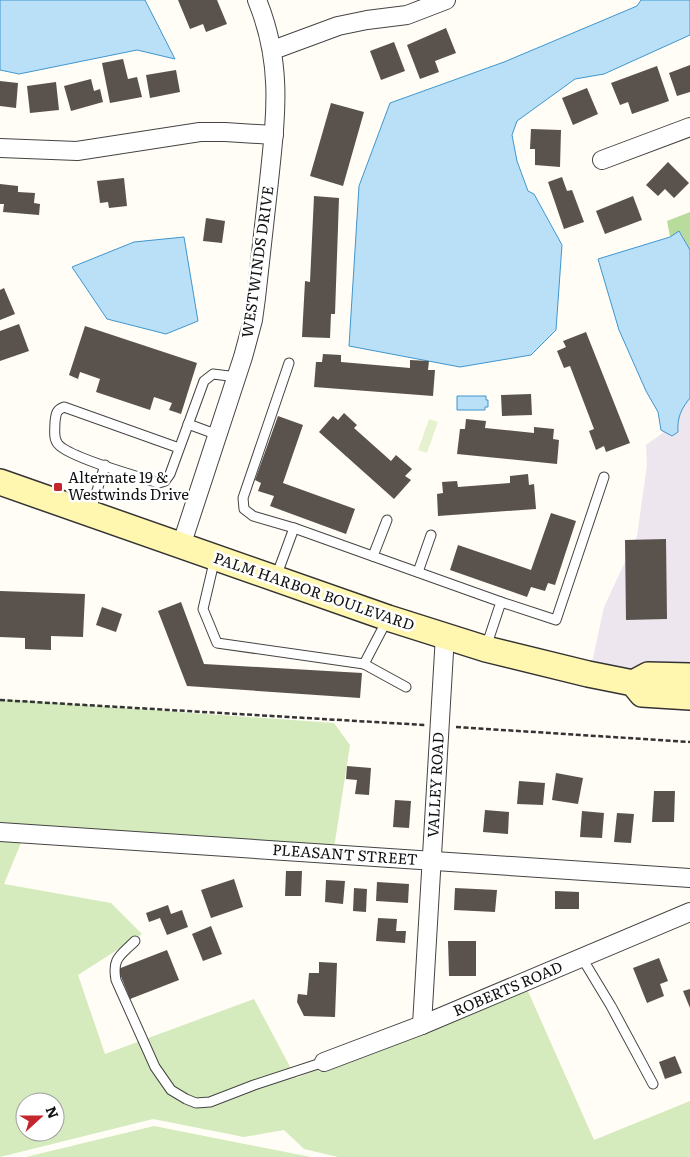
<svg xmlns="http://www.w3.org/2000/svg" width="690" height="1157" viewBox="0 0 690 1157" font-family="Literata,serif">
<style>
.industrial{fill:#eee6ef}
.green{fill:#d5ebbd;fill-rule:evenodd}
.forest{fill:#b9dc9c}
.pitch{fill:#e6f2cf}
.water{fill:#b9e0f7;stroke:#3f96cf}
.building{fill:#5a524d}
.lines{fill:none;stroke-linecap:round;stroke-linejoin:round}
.lane-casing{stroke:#444;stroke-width:11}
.street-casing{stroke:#444;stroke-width:20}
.secondary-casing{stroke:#333;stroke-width:28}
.path{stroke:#333;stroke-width:2.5;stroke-dasharray:5 2.5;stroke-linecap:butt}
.lane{stroke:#fff;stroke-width:9}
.street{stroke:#fff;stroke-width:18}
.secondary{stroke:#fff6b0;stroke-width:25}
.poi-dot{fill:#c4262e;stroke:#fff;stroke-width:2}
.labels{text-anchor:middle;stroke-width:5;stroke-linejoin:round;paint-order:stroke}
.street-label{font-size:15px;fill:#111;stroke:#fff}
.poi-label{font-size:15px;fill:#111;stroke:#fff;text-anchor:start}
</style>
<rect width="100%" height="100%" fill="#fffdf5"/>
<polygon class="industrial" points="690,398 690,679 591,667 604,607 637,536 647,465 646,445 664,432 672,436 680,412"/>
<g class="green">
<path d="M0 699 334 723 350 745 334 848 23 838 4 884 111 903 142 934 78 975 105 1054 254 999 296 1078 318 1069 319 1072 423 1033H430V1030L527 989 594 1140 690 1101V1157H338L304 1149 284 1130 244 1137 153 1119 0 1157ZM25 1102H55V1132H25Z"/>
<polygon points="154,1126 311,1157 26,1157"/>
</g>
<polygon class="forest" points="690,212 690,250 680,232 670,237 667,221"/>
<polygon class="pitch" points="429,419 438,422 427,453 418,450"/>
<g class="water">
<polygon points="0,0 145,0 175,59 137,50 19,74 0,70"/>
<polygon points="641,0 690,0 690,35 604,74 575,79 517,121 512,135 517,161 528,191 534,194 562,245 556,330 531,355 460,367 349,346 359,186 390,103 504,62 637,6"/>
<path d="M679 231 690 250V398C681 409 677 418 678 432L672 436 661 430 658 412 646 391 619 330 598 259 670 237Z"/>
<polygon points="184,237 198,321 166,334 107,319 72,267 134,242"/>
<polygon points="457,396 486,396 486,400 488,400 488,407 485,407 485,410 457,410"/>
</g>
<g class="building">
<polygon points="178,0 217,0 227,24 206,32 203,24 190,29"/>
<polygon points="446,28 456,53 435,61 439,72 420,79 407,45"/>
<polygon points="394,42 405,71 381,80 370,51"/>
<polygon points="123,59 128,79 137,77 142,97 110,103 102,63"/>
<polygon points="690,65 690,92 677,96 669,73"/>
<polygon points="657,66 669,101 632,114 628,102 620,105 611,83"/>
<polygon points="176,70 180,92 150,98 146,75"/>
<polygon points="91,79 94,91 100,89 103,102 71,111 64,86"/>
<polygon points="0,81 18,83 16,108 0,106"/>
<polygon points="56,82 59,110 30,113 27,86"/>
<polygon points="587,88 598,114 573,125 562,98"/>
<polygon points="331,103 364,112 343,186 310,176"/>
<polygon points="531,129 561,130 560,167 535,165 535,149 530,149"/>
<polygon points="668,162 689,183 674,198 665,189 658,196 646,185"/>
<polygon points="562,177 567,191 572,190 584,222 564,229 548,182"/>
<polygon points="124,178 127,206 109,208 108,202 100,203 97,181"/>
<polygon points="0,184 18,186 18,192 35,193 34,203 40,204 39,215 3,212 4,204 0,204"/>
<polygon points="314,196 339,198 335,314 331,314 330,338 302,337 305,281 310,282"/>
<polygon points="633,196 642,220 605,234 596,211"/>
<polygon points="206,218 225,221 222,243 203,241"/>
<polygon points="4,288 15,314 0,320 0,290"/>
<polygon points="19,324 29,351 0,361 0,331"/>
<polygon points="85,326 197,363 181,414 169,410 172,403 154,397 150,410 96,392 100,379 80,372 78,379 69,375"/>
<polygon points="586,332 630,443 606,452 604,446 596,450 589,431 594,429 570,366 564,368 557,351 566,347 563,341"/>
<polygon points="323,354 341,355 341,362 410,368 410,360 429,361 428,370 435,370 433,396 314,387 316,362 322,362"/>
<polygon points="531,394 532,415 502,416 501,395"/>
<polygon points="344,413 357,425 354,428 391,461 396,455 412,469 405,476 411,480 394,499 319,432 333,416 338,420"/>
<polygon points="278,416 303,425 283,483 355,509 346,534 270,506 274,496 258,491 261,483 255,480"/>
<polygon points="466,419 486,421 485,428 534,433 534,427 554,429 553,439 559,440 557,464 457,454 460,429 465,429"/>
<polygon points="528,474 529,485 534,484 536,509 438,516 437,494 443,493 442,482 457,481 458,487 510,483 510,476"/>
<polygon points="551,513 576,521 555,585 548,583 545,591 531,587 527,597 450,570 458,545 531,570"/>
<polygon points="666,539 667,619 626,620 625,540"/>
<polygon points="0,591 85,594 83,637 51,636 51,650 25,649 25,638 0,637"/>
<polygon points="181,602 204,664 362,673 360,698 187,686 158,611"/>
<polygon points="102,607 122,614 116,632 96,625"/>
<polygon points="347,766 371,768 369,795 355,794 357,780 346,779"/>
<polygon points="556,773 583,778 578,804 552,800"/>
<polygon points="519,781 545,783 543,805 517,804"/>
<polygon points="654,791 675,791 674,822 652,822"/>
<polygon points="395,800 411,801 409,828 393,827"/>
<polygon points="485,810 509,812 508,834 483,832"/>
<polygon points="582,811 604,813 602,838 580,837"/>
<polygon points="617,813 634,814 631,843 614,842"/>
<polygon points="286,871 302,871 301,896 285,896"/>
<polygon points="234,879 243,907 211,918 201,890"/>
<polygon points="326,880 345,881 343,904 325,902"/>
<polygon points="377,882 409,884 408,903 376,901"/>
<polygon points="354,888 367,889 366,912 353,911"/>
<polygon points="455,888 497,890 495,912 454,910"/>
<polygon points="555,891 579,892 579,909 555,909"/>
<polygon points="168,905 171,914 182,910 188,927 167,935 160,918 149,922 146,913"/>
<polygon points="378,918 397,919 396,931 406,931 405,943 376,941"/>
<polygon points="211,926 222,954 203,961 192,934"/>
<polygon points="448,941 476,941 476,976 449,976"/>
<polygon points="167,950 179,980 130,999 118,969"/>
<polygon points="659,958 668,981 660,984 664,996 647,1003 633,968"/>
<polygon points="319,962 337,963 335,1017 304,1016 297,1002 298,994 307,995 309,973 319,973"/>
<polygon points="690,989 690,1008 683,991"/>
<polygon points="675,1056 682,1073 665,1079 659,1062"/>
</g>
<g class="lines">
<g class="lane-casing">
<g id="lane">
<polyline points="289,363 243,498 244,509 253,516 294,528 501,602 486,647"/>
<polyline points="188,424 218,435"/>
<path d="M179 448 64 407C56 410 56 414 55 422 55 429 53 438 58 444 68 457 139 477 159 483L165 481 170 474 204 381 213 374 237 377"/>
<polyline points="90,513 105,465"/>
<polyline points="373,556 387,520"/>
<polyline points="215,558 203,609 217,643 364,664 387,620"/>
<polyline points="418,572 431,535"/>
<polyline points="276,577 294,528"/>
<polyline points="501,602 556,620 604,477"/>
<polyline points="364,664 406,687"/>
<path d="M135 941C120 956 112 958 116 980L155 1067 171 1090 186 1099 196 1103 210 1102 254 1085 324 1062"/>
<polyline points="582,958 611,1006 653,1084"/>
</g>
</g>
<g class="street-casing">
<g id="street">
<polyline points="273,50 338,26 367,20 407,15 446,0"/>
<polyline points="0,148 77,151 200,132 225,132 274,135"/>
<polyline points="602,160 690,127"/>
<path d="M181 546 243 357 253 320 256 298C260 259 265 220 269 181 276 114 283 64 257 0"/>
<polyline points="0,832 690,878"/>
<polyline points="422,1025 445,635"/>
<polyline points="324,1062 422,1025 690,912"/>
</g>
</g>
<g class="secondary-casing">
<g id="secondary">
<polyline points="0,482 388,618 486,649 588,674 633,683 642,694 690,697"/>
<polyline points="633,683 648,675 690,676"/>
</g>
</g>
<g class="path">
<polyline points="0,700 425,725"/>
<polyline points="456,727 690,742"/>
</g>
<use href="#lane" class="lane"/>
<use href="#street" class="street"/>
<use href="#secondary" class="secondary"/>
</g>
<rect class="poi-dot" x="53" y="482" width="10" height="10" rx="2.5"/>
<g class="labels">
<g class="street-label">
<text transform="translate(258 262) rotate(-82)" y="5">WESTWINDS DRIVE</text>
<text transform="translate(314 592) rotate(19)" y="5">PALM HARBOR BOULEVARD</text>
<text transform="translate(436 785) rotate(-87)" y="5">VALLEY ROAD</text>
<text transform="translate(345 855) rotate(4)" y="5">PLEASANT STREET</text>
<text transform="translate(508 989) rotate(-23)" y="5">ROBERTS ROAD</text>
</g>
<g class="poi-label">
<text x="68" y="483">Alternate 19 &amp;<tspan x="68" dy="17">Westwinds Drive</tspan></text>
</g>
</g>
<g transform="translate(40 1117) rotate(69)"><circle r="24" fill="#ffffff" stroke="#a0a0a0"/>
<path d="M0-4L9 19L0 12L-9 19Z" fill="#c4262e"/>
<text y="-8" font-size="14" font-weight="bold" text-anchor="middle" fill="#111111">N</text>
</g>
</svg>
